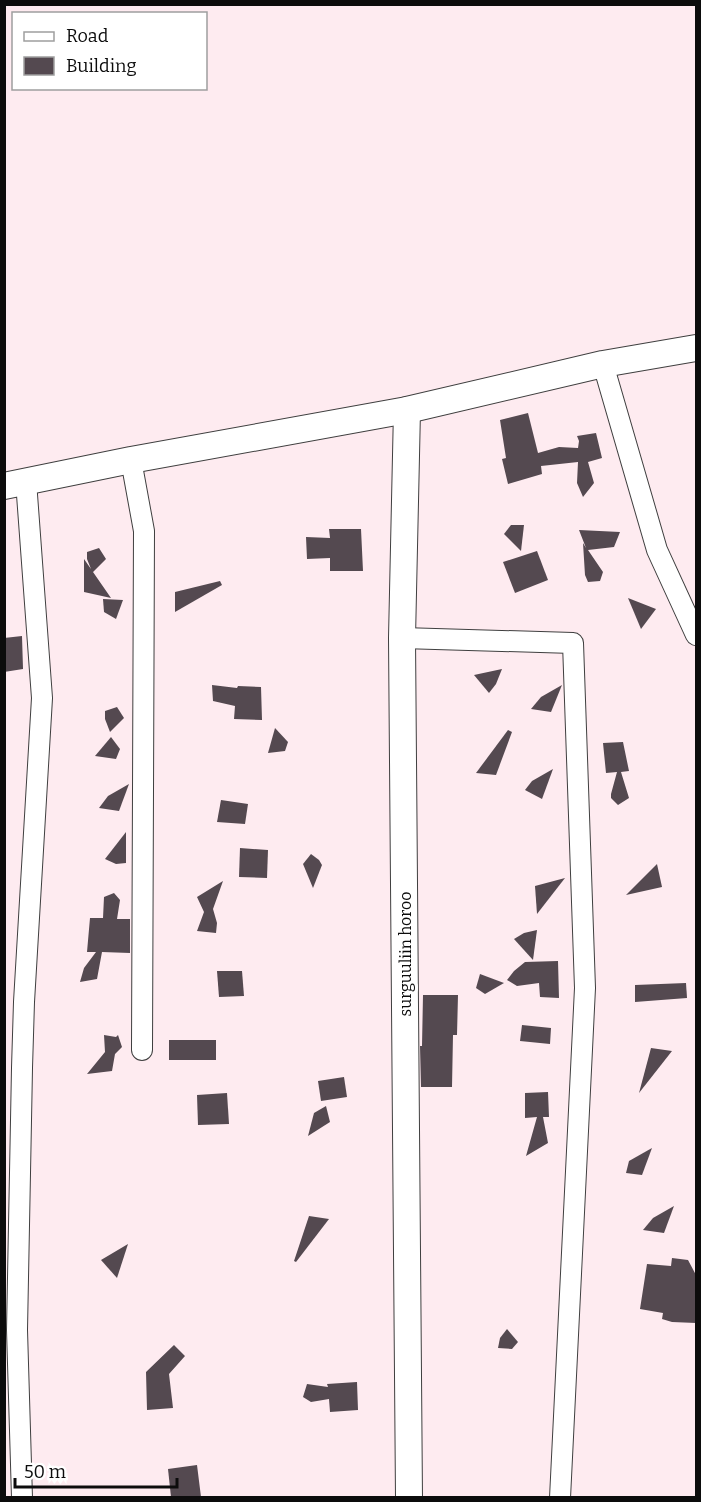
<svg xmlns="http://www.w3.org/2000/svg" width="701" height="1502" viewBox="0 0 701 1502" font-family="Bitter,serif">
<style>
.building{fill:#544950}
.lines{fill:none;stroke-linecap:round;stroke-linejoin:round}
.minor-casing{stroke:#3f3f3f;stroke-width:22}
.tertiary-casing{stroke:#3f3f3f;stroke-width:28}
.minor{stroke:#fff;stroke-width:20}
.tertiary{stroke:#fff;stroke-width:26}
.labels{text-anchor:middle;stroke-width:6;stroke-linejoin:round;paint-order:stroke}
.street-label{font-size:16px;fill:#0c0c0c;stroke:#fff}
</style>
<rect width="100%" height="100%" fill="#feebf0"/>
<g class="building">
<polygon points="528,413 538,453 559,447 578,448 579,441 577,436 596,433 602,458 588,462 594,483 583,497 577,483 578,462 541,466 542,474 508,484 502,459 506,458 500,420"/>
<polygon points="511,525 524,525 521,551 504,534"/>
<polygon points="329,529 361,529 363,571 330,571 330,558 307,559 306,537 330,538"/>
<polygon points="579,530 620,532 614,547 588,550 603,572 600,581 588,582 585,575 583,543 586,548"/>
<polygon points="99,548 106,559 93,572 111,598 84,592 84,559 91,569 87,559 87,552"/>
<polygon points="537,551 548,580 515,593 503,562"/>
<polygon points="220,581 222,585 175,612 175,592"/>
<polygon points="628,598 656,609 641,629"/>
<polygon points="103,599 123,600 116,619 104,612"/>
<polygon points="22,636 23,669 4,672 4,638"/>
<polygon points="502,669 496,684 489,693 474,675"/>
<polygon points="212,685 237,688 238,686 261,687 262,720 234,719 235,706 213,701"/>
<polygon points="562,685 551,712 531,709 541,697"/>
<polygon points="117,707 124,718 110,732 105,719 105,711"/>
<polygon points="275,728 288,742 285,751 268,753"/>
<polygon points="508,730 512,732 496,775 476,773"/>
<polygon points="111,737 120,749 116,759 95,756"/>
<polygon points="623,742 629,771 621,772 629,798 618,805 611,798 611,794 617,772 606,773 603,743"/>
<polygon points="553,769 542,799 525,790 532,781"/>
<polygon points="129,784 119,811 99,808 108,796"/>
<polygon points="221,800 248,804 245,824 217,822"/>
<polygon points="126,832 126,863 116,864 105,859"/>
<polygon points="240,848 268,850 267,878 239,877"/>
<polygon points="311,854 319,860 322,865 313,888 303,864"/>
<polygon points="657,864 662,887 626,895"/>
<polygon points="565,878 537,914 535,886"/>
<polygon points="223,881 213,909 217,923 216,933 197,931 204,912 197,897"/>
<polygon points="114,893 120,900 117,919 130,919 130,953 102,952 97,979 80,982 84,968 96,952 87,952 90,918 103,918 104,897"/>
<polygon points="537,930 533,960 514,939 524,933"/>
<polygon points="558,961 559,998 540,997 539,983 517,986 507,980 514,971 525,962"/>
<polygon points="217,971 242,971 244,996 219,997"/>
<polygon points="480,974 504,983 485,994 476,988"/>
<polygon points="686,983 687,998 635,1002 635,985"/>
<polygon points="423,995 458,995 457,1035 453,1035 452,1087 421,1087 420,1046 422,1046"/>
<polygon points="522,1025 551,1028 550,1044 520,1041"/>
<polygon points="104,1035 116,1037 118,1035 122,1047 115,1054 112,1071 87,1074 105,1052"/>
<rect x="169" y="1040" width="47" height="20"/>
<polygon points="651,1048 672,1051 639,1093"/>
<polygon points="344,1077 347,1097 321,1101 318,1081"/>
<polygon points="548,1092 549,1117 543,1117 548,1143 526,1156 537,1117 525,1118 525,1093"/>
<polygon points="227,1093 229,1124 198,1125 197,1095"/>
<polygon points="326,1106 330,1122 308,1136 314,1113"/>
<polygon points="652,1148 642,1175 626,1173 629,1161"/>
<polygon points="674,1206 664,1233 643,1230 653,1218"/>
<polygon points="309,1216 329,1219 296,1262 294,1261"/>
<polygon points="128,1244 117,1278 101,1260"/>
<polygon points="672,1258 688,1260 696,1275 696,1323 672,1322 662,1319 663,1313 640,1309 647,1264 671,1266"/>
<polygon points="507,1329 518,1342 512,1349 498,1348 500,1338"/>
<polygon points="174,1345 185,1356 169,1374 173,1408 147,1410 146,1372"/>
<polygon points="357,1382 358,1410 330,1412 329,1399 311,1402 303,1397 307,1384 328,1387 327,1384"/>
<polygon points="197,1465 201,1497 171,1497 168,1469"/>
</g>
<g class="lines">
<g class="minor-casing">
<g id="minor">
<polyline points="603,364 657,550 696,635"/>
<polyline points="131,460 144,531 142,1050"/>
<polyline points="402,638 573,643 585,988 560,1498"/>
<polyline points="22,1498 17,1330 22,1068 24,1002 42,698 26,481"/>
</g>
</g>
<g class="tertiary-casing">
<g id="tertiary">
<polyline points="407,410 402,638 409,1498"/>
<polyline points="4,486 131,460 407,410 603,364 696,348"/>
</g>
</g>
<use href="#minor" class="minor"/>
<use href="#tertiary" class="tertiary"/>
</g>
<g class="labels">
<g class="street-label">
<text transform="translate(405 954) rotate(-90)" y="6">surguuliin horoo</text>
</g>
</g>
<rect width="701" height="1502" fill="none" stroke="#0c0c0c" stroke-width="12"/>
<rect x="12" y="12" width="195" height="78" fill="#ffffff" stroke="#9e9e9e" stroke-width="1.5"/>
<rect x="24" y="32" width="30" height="9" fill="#ffffff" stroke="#9e9e9e" stroke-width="1.5"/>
<text x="66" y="42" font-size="18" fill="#0c0c0c">Road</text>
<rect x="24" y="57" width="30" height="18" fill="#544950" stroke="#9e9e9e" stroke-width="1.5"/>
<text x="66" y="72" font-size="18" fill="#0c0c0c">Building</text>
<path d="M15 1478v9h162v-9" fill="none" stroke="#0c0c0c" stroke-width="3"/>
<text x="24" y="1478" font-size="18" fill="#0c0c0c" stroke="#ffffff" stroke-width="4.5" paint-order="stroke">50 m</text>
</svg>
